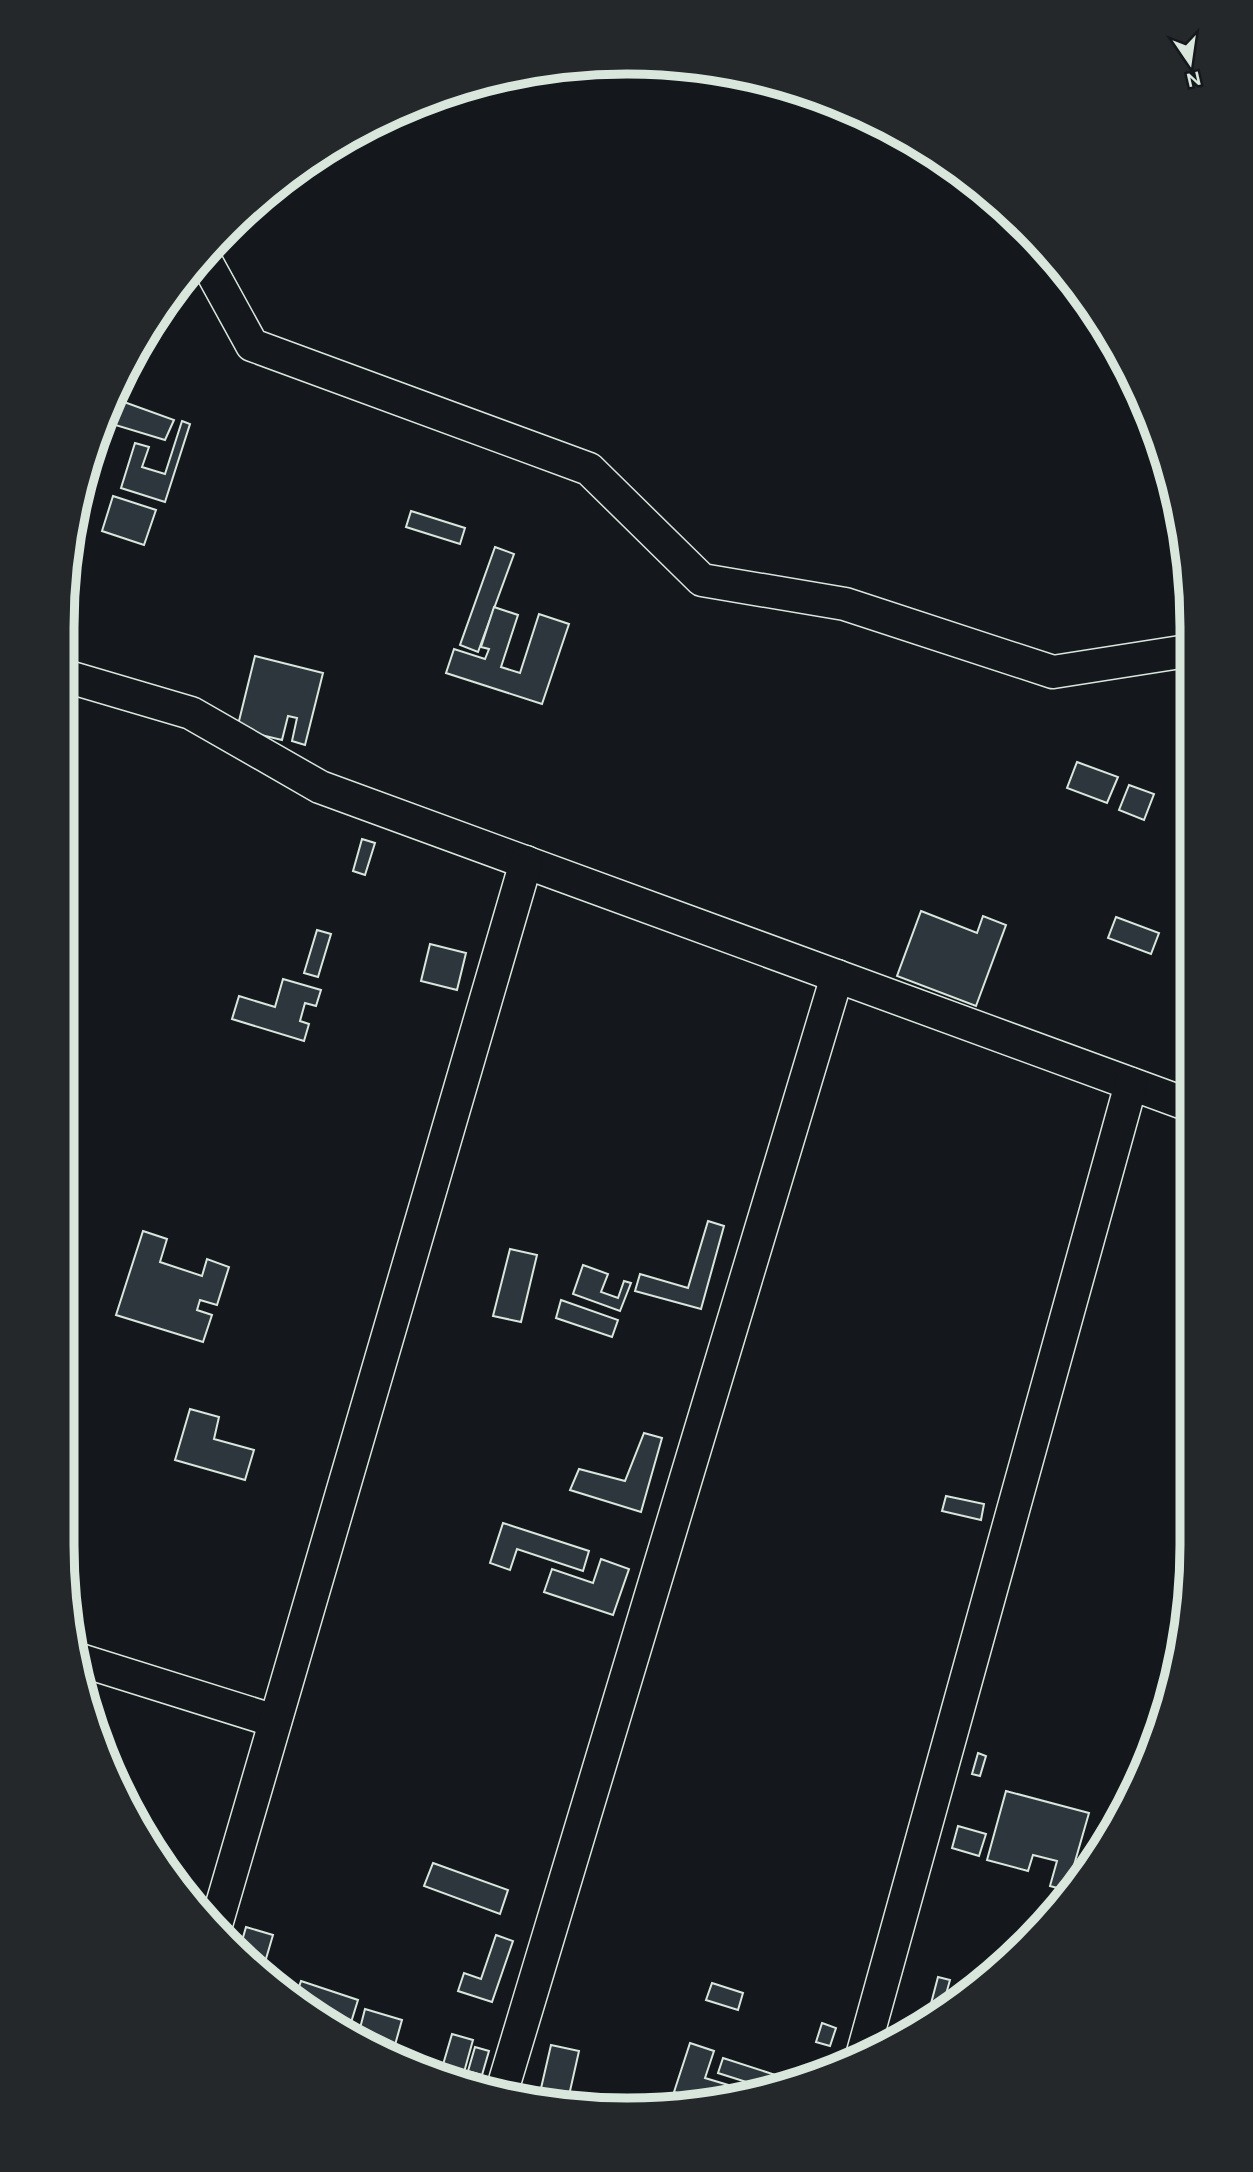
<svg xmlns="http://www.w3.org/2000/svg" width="1253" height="2172" viewBox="0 0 1253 2172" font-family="'DM Sans',sans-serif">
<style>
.building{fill:#2c363c;stroke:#d8e6dc;stroke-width:2}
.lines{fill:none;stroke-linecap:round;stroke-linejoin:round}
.street-casing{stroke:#d8e6dc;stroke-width:35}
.street{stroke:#14181c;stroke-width:32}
.rim{fill:none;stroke:#d8e6dc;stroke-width:9}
</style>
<rect width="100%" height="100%" fill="#14181c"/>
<g class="building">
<polygon points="113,398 174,420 165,440 102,421"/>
<polygon points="182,421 190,424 165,502 121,488 135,443 149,447 142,467 165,474"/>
<polygon points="113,496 156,510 144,545 102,531"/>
<polygon points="411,511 465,528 460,544 406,527"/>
<polygon points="495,547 514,554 478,652 460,645"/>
<polygon points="494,607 518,615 501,667 520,673 539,614 569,624 542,704 446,673 454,649 485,659 489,649 481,647"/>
<polygon points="255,656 323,673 305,745 292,741 297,718 288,716 282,740 237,729"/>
<polygon points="1077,762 1118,777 1107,803 1067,788"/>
<polygon points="1129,785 1154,794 1144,820 1119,810"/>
<polygon points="362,839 375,843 365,875 353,871"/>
<polygon points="921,911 977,933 983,916 1006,925 976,1006 897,976"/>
<polygon points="1116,917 1159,933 1151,954 1108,938"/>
<polygon points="317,930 331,934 318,977 304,973"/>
<polygon points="430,944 466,953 457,990 421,981"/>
<polygon points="283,979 321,990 316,1006 305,1003 300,1021 309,1024 304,1041 232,1019 239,996 275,1007"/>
<polygon points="708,1221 724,1226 701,1309 635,1291 640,1274 688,1288"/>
<polygon points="143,1231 167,1239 160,1262 202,1276 207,1259 229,1267 217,1305 200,1300 197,1310 212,1315 203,1342 116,1315"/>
<polygon points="510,1249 537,1255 521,1322 493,1316"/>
<polygon points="583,1265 608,1274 601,1292 618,1298 624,1281 631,1283 620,1311 573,1294"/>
<polygon points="561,1300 618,1320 612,1337 556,1318"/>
<polygon points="190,1409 219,1417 214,1439 254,1450 245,1480 175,1460"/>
<polygon points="644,1433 662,1438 641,1512 570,1490 579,1469 625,1481"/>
<polygon points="946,1496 984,1504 981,1520 942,1511"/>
<polygon points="503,1523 589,1551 583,1571 517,1549 510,1570 490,1563"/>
<polygon points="601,1559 629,1569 613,1615 544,1592 552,1569 593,1583"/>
<polygon points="978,1753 986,1756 980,1776 972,1774"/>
<polygon points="1006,1791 1089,1813 1068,1886 1065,1890 1050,1886 1057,1861 1033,1855 1028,1871 987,1860"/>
<polygon points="958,1826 986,1834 979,1856 952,1848"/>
<polygon points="433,1863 508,1890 500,1914 424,1886"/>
<polygon points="246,1927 273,1935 263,1969 240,1948"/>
<polygon points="496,1935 513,1941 492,2002 458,1991 464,1973 481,1979"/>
<polygon points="938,1977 950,1980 943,2005 928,2015"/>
<polygon points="301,1981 358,2000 348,2032 312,2015 295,1999"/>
<polygon points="712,1983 743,1993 738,2010 706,2000"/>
<polygon points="365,2009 402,2020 393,2052 358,2036"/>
<polygon points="822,2023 836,2028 830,2046 816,2042"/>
<polygon points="452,2034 473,2040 461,2083 405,2057 442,2068"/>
<polygon points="690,2043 714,2051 705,2078 745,2090 701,2101 674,2092"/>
<polygon points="551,2045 579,2051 568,2100 539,2097"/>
<polygon points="475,2047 489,2051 482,2075 468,2071"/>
<polygon points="723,2058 791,2080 762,2087 718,2073"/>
</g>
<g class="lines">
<g class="street-casing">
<g id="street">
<polyline points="202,254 252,345 589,469 702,580 845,604 1053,672 1187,651"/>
<polyline points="62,675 191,713 320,787 1189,1105"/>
<polyline points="80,1660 275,1721"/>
<polyline points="216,1925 526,862"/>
<polyline points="862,2056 1131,1084"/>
<polyline points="501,2094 837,976"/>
</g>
</g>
<use href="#street" class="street"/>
</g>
<path d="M0 0H1253V2172H0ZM627 74H627A553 553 0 0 1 1180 627V1545A553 553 0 0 1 627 2098H627A553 553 0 0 1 74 1545V627A553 553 0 0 1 627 74Z" fill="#24282b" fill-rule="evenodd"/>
<path class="rim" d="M627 74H627A553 553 0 0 1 1180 627V1545A553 553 0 0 1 627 2098H627A553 553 0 0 1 74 1545V627A553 553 0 0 1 627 74Z"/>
<g transform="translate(1190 63) rotate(167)" stroke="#14181c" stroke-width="5" paint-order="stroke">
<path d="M0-5L12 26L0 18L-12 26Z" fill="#d8e6dc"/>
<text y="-10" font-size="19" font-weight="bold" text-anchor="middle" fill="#d8e6dc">N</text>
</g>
</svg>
